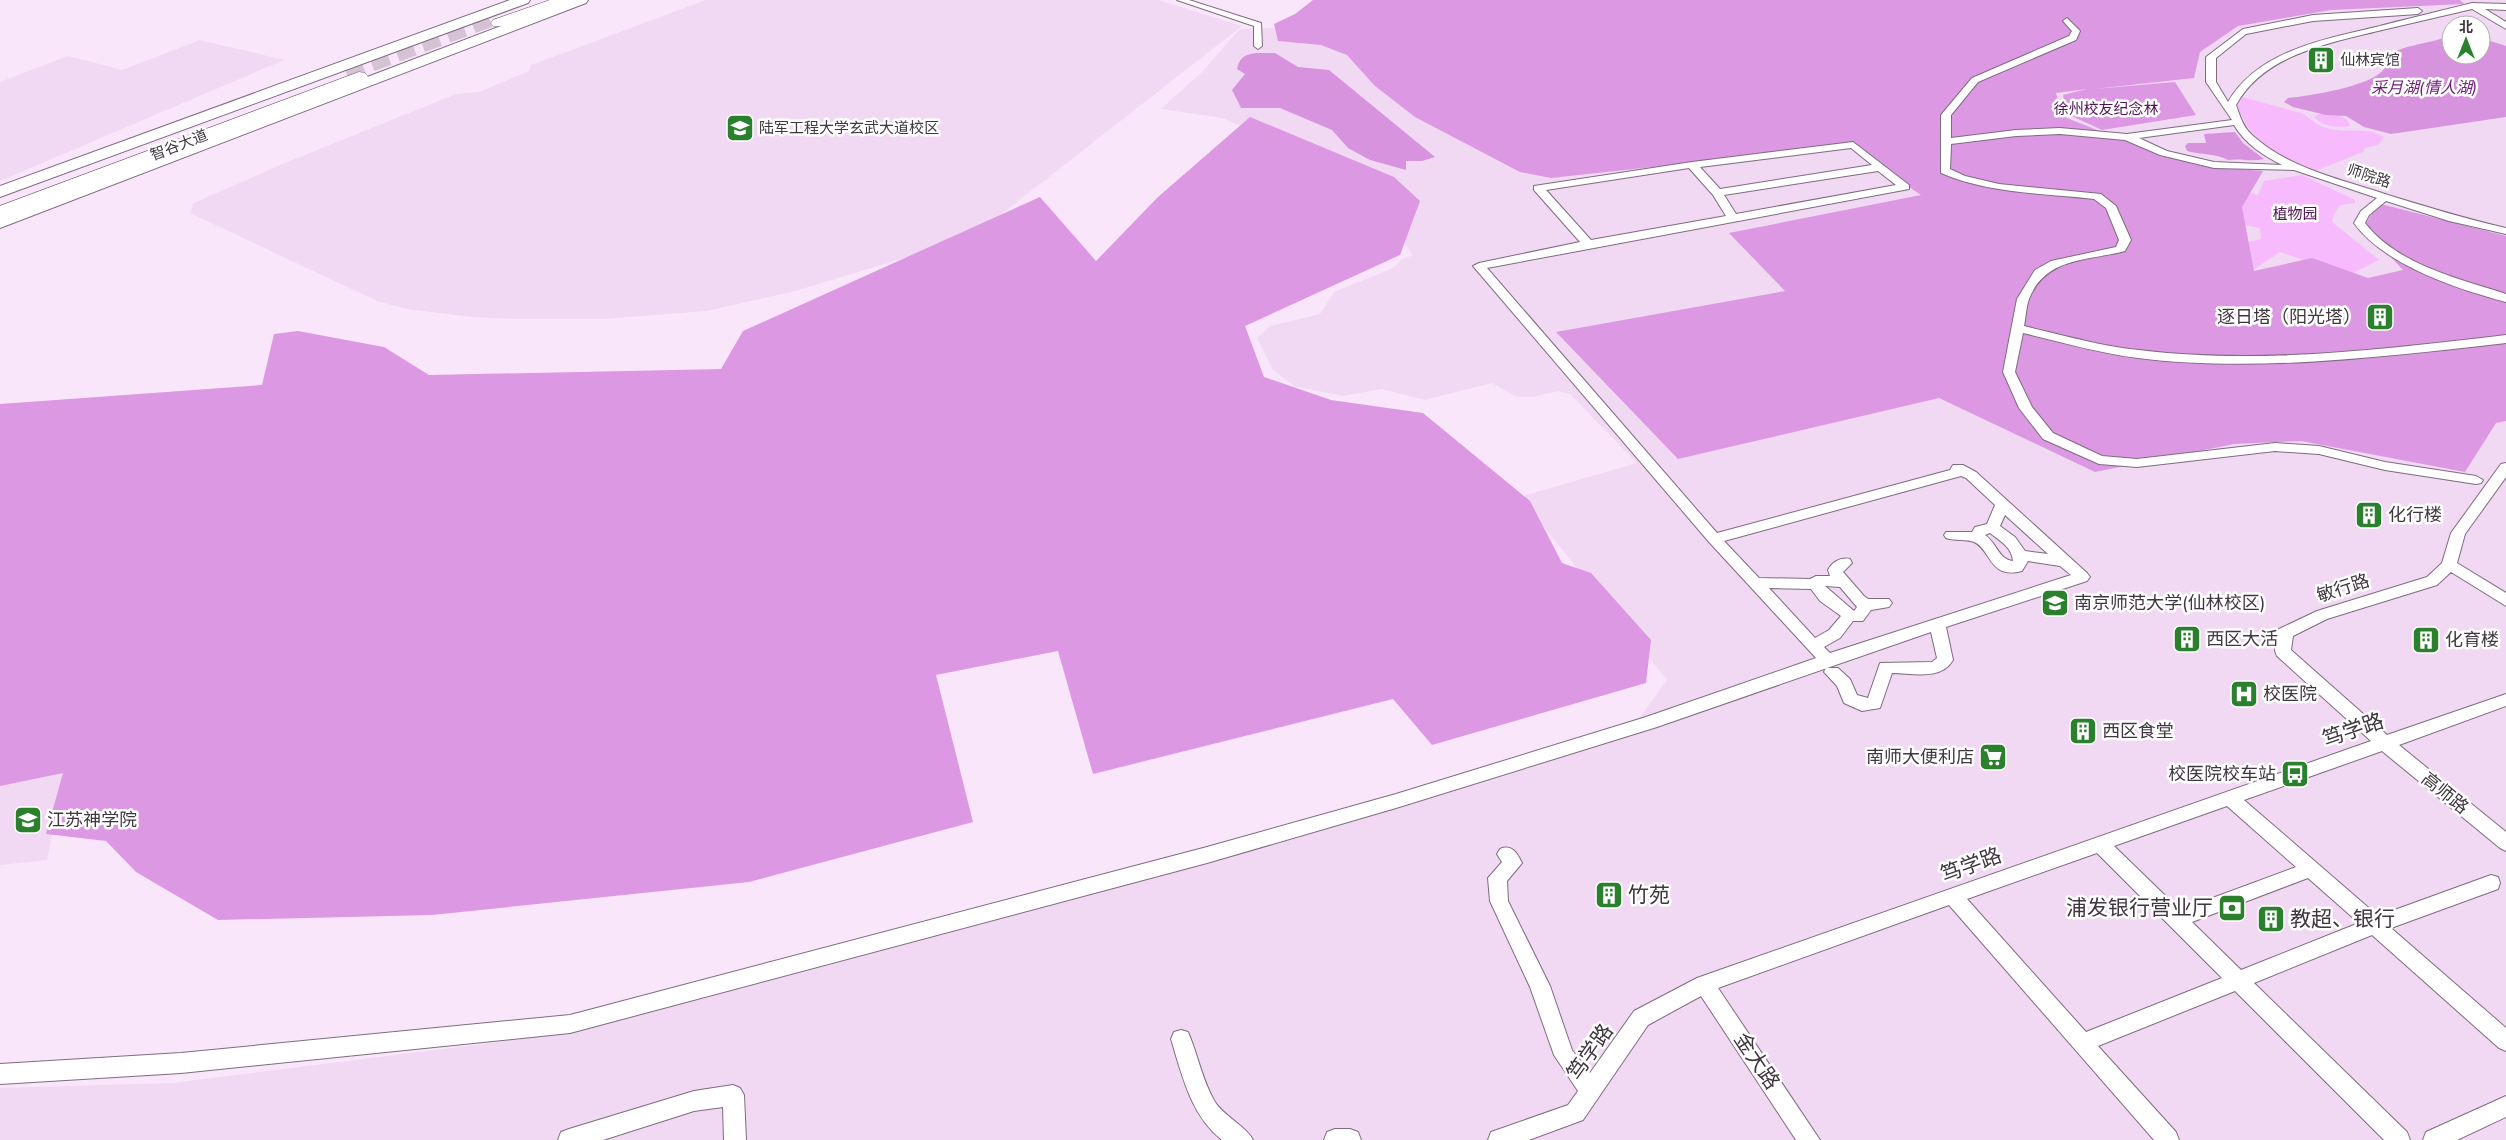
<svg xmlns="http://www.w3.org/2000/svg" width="2506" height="1140" viewBox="0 0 2506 1140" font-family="'Nunito Sans','Noto Sans SC',sans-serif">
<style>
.built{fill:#f1d8f3;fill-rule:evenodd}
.green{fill:#f7bbfd}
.forest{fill:#dd98e3}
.water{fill:#d893de}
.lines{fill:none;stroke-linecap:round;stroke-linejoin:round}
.highway-tunnel{stroke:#d5c3d5;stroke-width:18;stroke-dasharray:18 9;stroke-linecap:butt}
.street-casing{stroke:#7e6c7f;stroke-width:2}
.primary-casing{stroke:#7e6c7f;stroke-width:2}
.highway-casing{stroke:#7e6c7f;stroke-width:1}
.street{fill:#fff;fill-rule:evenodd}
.primary{fill:#fff;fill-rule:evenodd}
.highway{fill:#fff;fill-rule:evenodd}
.labels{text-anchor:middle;stroke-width:5;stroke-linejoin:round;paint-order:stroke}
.far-poi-label{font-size:15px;fill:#3f373f;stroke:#fff;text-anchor:start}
.far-park-label{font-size:15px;fill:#501256;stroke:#fff}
.far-street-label{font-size:15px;fill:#3f373f;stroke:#fff}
.far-water-label{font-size:16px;font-style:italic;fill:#72217a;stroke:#fff}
.poi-label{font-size:18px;fill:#3f373f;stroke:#fff;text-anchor:start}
.street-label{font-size:18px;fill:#3f373f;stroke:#fff}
.near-street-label{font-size:21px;fill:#3f373f;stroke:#fff}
.near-poi-label{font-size:21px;fill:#3f373f;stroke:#fff;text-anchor:start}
</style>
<rect width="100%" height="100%" fill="#fae6fb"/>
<g class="built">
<polygon points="706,0 1158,0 1242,26 971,238 795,291 706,311 604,319 518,319 472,317 407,309 377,301 190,213 194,203 285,163 456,94 479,92 529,71 531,65"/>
<path d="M1321 0H2506V1140H0V1088L172 1083 570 1033 876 947 1635 724 1667 680 1520 497 1637 463 1570 394 1558 391 1533 397H1517L1492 383 1425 400 1382 389 1343 396 1294 386 1273 370 1257 338 1270 326 1320 314 1334 292 1393 268 1401 260 1413 255 1364 190 1354 170 1222 118 1161 109 1201 73 1240 29 1275 28 1296 23ZM2451 25H2481V55H2451Z"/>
<polygon points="200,40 284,60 0,181 0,82 68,56 122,70"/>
<polygon points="66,769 47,860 0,865 0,780"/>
</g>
<g class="green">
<path d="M2242 97 2297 112C2304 111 2313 124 2326 128 2346 134 2365 126 2384 137L2378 145 2365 148 2363 152 2315 171C2291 163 2262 151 2248 127 2243 121 2241 113 2237 107Z"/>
<path d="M2319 114C2330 114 2347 113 2350 126 2337 128 2323 127 2314 117Z"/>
<polygon points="2302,175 2355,200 2355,203 2340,205 2334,214 2332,222 2379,260 2349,275 2280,252 2253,270 2248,242 2261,239 2260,228 2236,223 2235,189 2258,195 2264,181"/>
</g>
<g class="forest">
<polygon points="1313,0 2460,0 2464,4 2331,10 2238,26 2200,52 2194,78 2094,89 2175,82 2196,115 2102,130 2067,114 2063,95 2087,89 2056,93 2062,116 2160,155 2204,166 2263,171 2242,207 2254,271 2312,258 2368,278 2403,270 2364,228 2377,203 2506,236 2506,421 2496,423 2465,472 2301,441 2234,444 2095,472 1939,398 1678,459 1556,332 1785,291 1729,233 1921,195 1848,146 1551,178 1520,172 1415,117 1375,86 1347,55 1321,45 1278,41 1274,24 1295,14"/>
<polygon points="1250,117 1394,177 1420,201 1400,255 1245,326 1264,377 1331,400 1423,413 1530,501 1562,563 1591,573 1651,640 1646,683 1432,745 1393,699 1093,774 1058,651 936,675 973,822 749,882 432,915 218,920 136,872 106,841 46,834 63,773 0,786 0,404 262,385 274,334 298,331 384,347 429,375 721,369 743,331 1040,197 1096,261 1158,197"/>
</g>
<g class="water">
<path d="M2448 36H2451V55H2481V38L2506 46V117L2391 134 2364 127 2346 116 2326 115 2293 107 2284 102 2288 98C2309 96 2373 86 2384 69L2382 60C2398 44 2429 45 2448 36Z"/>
<path d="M1256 53H1275L1298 67 1329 70 1435 157 1422 161H1406V170L1370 160 1348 148 1332 130 1280 108H1241L1232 90 1245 74 1237 69C1240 57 1244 55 1256 53Z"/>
<path d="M2235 132 2243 143 2264 159C2252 162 2241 158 2228 160 2216 153 2200 155 2187 151L2185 146 2188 143H2206L2204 134Z"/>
</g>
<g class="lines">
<polyline class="highway-tunnel" points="346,72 490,18"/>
<g class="street-casing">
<g id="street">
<polygon points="1177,0 1189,0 1261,23 1262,46 1258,49 1254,46 1254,26"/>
<path d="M2472 3 2506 4V10L2485 9 2506 22V29L2472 9C2442 16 2412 23 2382 30 2330 43 2264 54 2236 105 2240 116 2243 127 2252 135 2289 169 2341 179 2388 195 2427 207 2466 219 2506 228V234L2449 221 2386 201 2369 215 2365 223C2398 265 2457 278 2506 294V302C2457 289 2384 265 2354 223L2361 211 2377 198 2294 170 2214 168 2160 155 2125 140 2060 134 2016 136 1951 144 1950 169 1965 176 1999 184 2101 194 2116 206 2131 240 2125 251C2088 261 2045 257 2029 299 2026 307 2026 317 2024 326 2062 335 2100 346 2139 350 2258 365 2387 349 2506 335V343C2390 356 2254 373 2138 358 2099 353 2061 342 2023 333L2015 372 2032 407 2053 433 2102 456 2137 459 2275 443 2319 446 2385 462 2476 476 2483 480 2481 483 2476 484 2385 470 2319 454 2275 451 2137 467 2099 464 2043 439 2019 408 2003 372 2017 299 2035 270 2051 261 2116 247 2119 240 2106 208 2094 199C2042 193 1990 194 1941 173V115L1972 78 2069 36 2072 31 2063 21 2067 18 2080 31 2076 40 1978 82 1951 115V138L2016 130 2060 128 2127 134 2232 120 2206 82V57L2243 29 2313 15 2418 8 2422 11 2418 14 2313 21 2246 34 2216 58V82L2228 102C2258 50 2326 39 2380 26 2410 18 2441 11 2472 3ZM2234 125C2245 144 2263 155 2282 165L2214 162 2167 151 2139 138Z"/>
<path d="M1853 142 1909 185V189L1487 268 1717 533 1950 470 1953 465H1963L1976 472 2087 573 2090 577 2087 581 1946 627 1953 660C1941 681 1912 673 1892 673L1880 708 1862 711 1844 703 1837 686 1824 672 1826 668H1838L1850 679 1857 695 1868 698 1880 663 1932 662 1937 658 1931 632 1657 727 1396 808 1207 863 570 1033 181 1073 0 1084V1064L181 1053 570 1015 1207 847 1396 794 1646 717 1816 658 1709 542 1473 266 1479 263 1580 242 1534 190V186L1692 162ZM1851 148 1872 165 1720 189 1700 167ZM1689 168 1713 195 1726 216 1591 240 1546 190ZM1878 171 1896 185 1736 214 1724 195ZM1961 476 1966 478 1995 505 1987 524 1975 527 1972 532H1946L1944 535 1946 538C1955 541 1966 539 1974 542 1991 549 1989 580 2022 571L2028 561 2060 566 2071 575 1830 653 1824 647 1840 638 1853 621H1863L1871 610 1889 607 1892 603 1889 599H1868L1864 596 1843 572 1852 563 1850 559C1841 557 1832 562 1828 570L1830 576H1816L1810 579 1759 578 1724 541ZM2005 515 2048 554 2025 551 2015 537 2000 526ZM1990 533C2000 541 2012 547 2013 561 1998 559 1997 543 1985 535ZM1825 586 1840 587 1857 607 1854 611ZM1769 588 1811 589 1820 601 1841 616 1829 630 1815 638Z"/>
<path d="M2506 463V477L2465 534 2457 563 2506 593V606L2451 572 2437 585 2327 619 2293 636 2291 650 2387 735 2506 694V706L2399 745 2506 832V851L2500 848 2382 751 2244 800 2378 916 2491 875 2498 877 2500 883 2498 889 2391 928 2506 1028V1051L2499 1048 2372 935 2254 983 2407 1132 2410 1140H2384L2235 991 2098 1046 2176 1132 2179 1140H2154L1949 905 1718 988 1820 1140H1796L1701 996 1648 1025 1583 1120 1529 1140H1488L1491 1132 1568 1105 1578 1091 1554 1055 1530 987 1490 901 1488 878 1502 862 1497 854 1500 849C1512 844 1517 853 1522 863L1507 881 1508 901 1550 986 1572 1050 1590 1073 1634 1011 1697 978 2371 741 2277 656C2273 649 2275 636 2279 629L2317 611 2427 577 2442 563 2451 533 2501 464ZM2227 806 2296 867 2180 910 2114 846ZM2097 853 2222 978 2086 1032 1967 899ZM2308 878 2359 923 2241 970 2192 922Z"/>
<path d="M1181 1030 1188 1032C1198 1055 1202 1080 1215 1102 1225 1117 1247 1127 1253 1140H1222C1191 1116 1182 1075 1171 1039L1174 1032Z"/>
<polygon points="733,1085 740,1088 744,1095 746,1140 724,1140 723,1107 694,1111 603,1140 558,1140 561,1132 569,1129 694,1091"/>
<polygon points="2506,1096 2506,1117 2457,1140 2423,1140 2426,1132"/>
<polygon points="1335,1129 1350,1129 1358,1132 1361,1140 1324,1140 1327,1132"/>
</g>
</g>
<g class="primary-casing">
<g id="primary">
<polygon points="510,0 530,0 528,3 0,197 0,186"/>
<polygon points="569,0 588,0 586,3 0,228 0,217"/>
</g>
</g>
<g class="highway-casing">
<g id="highway">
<polygon points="550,0 573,0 570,3 505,26 493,26 491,23 493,20"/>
<polygon points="359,72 365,73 368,77 365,81 0,219 0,206"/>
</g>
</g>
<use href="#street" class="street"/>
<use href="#primary" class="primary"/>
<use href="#highway" class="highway"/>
</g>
<defs>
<g id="building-square" transform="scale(1.4375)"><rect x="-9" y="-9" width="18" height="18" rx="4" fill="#2b802e" stroke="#fff"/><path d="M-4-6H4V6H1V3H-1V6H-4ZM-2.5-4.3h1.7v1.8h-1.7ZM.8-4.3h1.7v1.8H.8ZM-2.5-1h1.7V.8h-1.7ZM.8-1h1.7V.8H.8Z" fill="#fff"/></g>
<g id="university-square" transform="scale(1.4375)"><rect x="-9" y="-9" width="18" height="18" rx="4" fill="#2b802e" stroke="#fff"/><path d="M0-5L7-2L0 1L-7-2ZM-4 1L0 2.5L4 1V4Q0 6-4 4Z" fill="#fff"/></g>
<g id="hospital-square" transform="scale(1.4375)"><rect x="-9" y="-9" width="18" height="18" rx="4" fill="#2b802e" stroke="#fff"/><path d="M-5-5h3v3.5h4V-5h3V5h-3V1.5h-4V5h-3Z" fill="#fff"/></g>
<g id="supermarket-square" transform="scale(1.4375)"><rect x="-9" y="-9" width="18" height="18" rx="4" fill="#2b802e" stroke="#fff"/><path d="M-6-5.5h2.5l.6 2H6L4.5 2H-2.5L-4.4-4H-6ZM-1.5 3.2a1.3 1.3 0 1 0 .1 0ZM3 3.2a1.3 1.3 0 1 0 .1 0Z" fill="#fff"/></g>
<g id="bus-square" transform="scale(1.4375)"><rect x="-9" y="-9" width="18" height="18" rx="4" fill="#2b802e" stroke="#fff"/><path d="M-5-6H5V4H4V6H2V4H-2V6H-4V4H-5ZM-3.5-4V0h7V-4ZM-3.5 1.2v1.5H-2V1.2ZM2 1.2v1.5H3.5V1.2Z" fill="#fff"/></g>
<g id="bank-square" transform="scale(1.4375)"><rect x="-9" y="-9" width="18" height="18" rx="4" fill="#2b802e" stroke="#fff"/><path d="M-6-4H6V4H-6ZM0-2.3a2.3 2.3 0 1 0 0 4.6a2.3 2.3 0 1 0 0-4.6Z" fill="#fff"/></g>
</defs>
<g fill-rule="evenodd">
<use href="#building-square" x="2321" y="60"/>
<use href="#university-square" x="740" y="128"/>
<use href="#building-square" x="2380" y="317"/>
<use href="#building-square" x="2369" y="515"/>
<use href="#university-square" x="2055" y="603"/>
<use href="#building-square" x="2187" y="639"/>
<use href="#building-square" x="2426" y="640"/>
<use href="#hospital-square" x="2244" y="694"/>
<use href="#building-square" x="2083" y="731"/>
<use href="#supermarket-square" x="1993" y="757"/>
<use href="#bus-square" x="2295" y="774"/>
<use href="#university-square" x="28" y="820"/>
<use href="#building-square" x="1609" y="895"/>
<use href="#bank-square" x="2232" y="908"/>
<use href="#building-square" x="2271" y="919"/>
</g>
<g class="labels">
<g class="far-poi-label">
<text x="2340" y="65">仙林宾馆</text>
<text x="759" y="133">陆军工程大学玄武大道校区</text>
</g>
<g class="far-park-label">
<text x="2106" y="114">徐州校友纪念林</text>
<text x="2295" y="219">植物园</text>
</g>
<g class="far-street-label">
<text transform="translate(179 145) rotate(-21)" y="5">智谷大道</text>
<text transform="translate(2369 176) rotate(18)" y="5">师院路</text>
</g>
<g class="far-water-label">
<text x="2424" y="93">采月湖(情人湖)</text>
</g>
<g class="poi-label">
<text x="2361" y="323" text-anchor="end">逐日塔（阳光塔）</text>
<text x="2388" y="521">化行楼</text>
<text x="2074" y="609">南京师范大学(仙林校区)</text>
<text x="2206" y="645">西区大活</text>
<text x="2445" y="646">化育楼</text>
<text x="2263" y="700">校医院</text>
<text x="2102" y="737">西区食堂</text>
<text x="1974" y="763" text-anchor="end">南师大便利店</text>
<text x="2276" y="780" text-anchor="end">校医院校车站</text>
<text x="47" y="826">江苏神学院</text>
</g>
<g class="street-label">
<text transform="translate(2343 588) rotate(-18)" y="6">敏行路</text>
<text transform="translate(2445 793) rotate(39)" y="6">高师路</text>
</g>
<g class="near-street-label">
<text transform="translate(2353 730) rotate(-19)" y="7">笃学路</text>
<text transform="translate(1971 865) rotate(-20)" y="7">笃学路</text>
<text transform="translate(1590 1052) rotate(-55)" y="7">笃学路</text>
<text transform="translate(1757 1061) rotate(56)" y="7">金大路</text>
</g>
<g class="near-poi-label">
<text x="1628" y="902">竹苑</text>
<text x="2213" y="915" text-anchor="end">浦发银行营业厅</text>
<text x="2290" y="926">教超、银行</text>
</g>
</g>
<g transform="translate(2466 40)"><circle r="24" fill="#ffffff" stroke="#b2afb2"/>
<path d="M0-4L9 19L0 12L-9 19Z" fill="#2b802e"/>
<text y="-8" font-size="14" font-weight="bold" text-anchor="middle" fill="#3f373f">北</text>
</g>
</svg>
